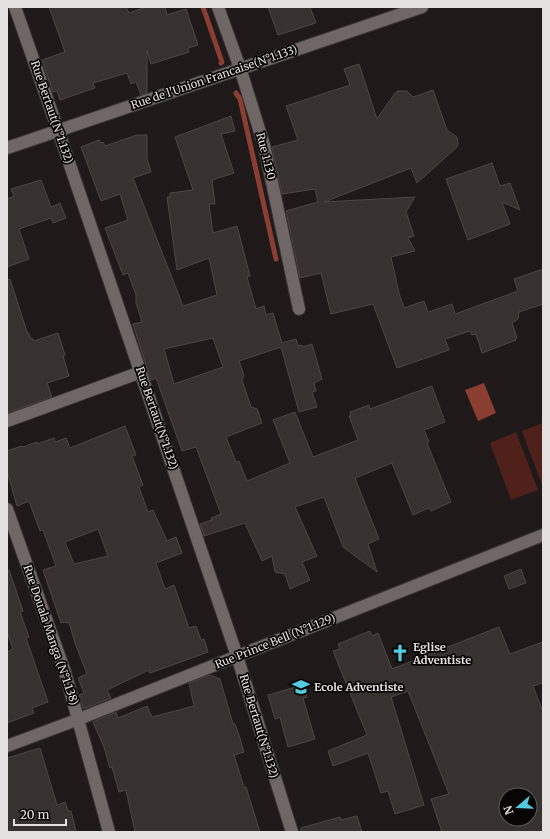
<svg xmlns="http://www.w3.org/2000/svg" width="550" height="839" viewBox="0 0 550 839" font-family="Merriweather,serif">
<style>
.green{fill:#50211a}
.water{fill:#8a3d31}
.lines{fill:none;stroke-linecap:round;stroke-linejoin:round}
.stream{stroke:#8a3d31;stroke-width:5}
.building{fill:#373130;stroke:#4d4645;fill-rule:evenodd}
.street-casing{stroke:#393535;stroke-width:14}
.street{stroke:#6e6765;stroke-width:12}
.labels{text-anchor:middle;stroke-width:3.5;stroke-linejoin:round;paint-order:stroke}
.street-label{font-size:11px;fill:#e4e0df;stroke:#080605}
.poi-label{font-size:11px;font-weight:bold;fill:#e4e0df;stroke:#080605;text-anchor:start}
</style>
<rect width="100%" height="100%" fill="#1f1a19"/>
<g class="green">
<polygon points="543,423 543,488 522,431"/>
<polygon points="516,432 538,490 511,500 490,443"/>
</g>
<polygon class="water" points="484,383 496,413 478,421 465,390"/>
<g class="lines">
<g class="stream">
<polyline points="203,7 222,62 221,63"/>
<polyline points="236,93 240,99 276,259"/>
</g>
</g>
<g class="building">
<polygon points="49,7 126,7 129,13 146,7 165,7 167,15 186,9 198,45 188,48 189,52 151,64 147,51 147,93 141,95 136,82 131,84 127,73 93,83 95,88 60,100 57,91 53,92 42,60 65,52"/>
<polygon points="268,7 310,7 316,23 278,35"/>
<polygon points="359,64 377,119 395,93 398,91 407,91 413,97 433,90 447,130 457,137 458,144 456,148 417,183 411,168 324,202 415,197 406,212 414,236 408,238 415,251 391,257 399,293 404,308 424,301 428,312 452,304 455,314 518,291 514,279 543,269 543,304 519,312 518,319 512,323 517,338 515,339 516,340 482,353 476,334 472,335 470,331 445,339 449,350 397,368 373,304 331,314 321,273 300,278 286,211 318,202 315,189 282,194 272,147 298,140 286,106 350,85 344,69"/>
<path d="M231 116 235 131 221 134 234 173 212 180 215 204H209L213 233 237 226 250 276 247 277 256 309 264 306 266 315 273 313 282 343 296 339 298 346 302 345 303 347 312 344 322 379 314 383 316 391 312 392 317 407 299 412 281 347 239 361 244 375 242 380 251 407 257 409 262 423 226 437 236 462 239 461 247 481 290 463 273 420 295 412 313 457 358 440 349 416H351L350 412 369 405 370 409 432 386 445 422 424 430 429 442 427 443 451 502 431 511 429 508 413 515 392 463 355 478 379 539 368 544 377 572 343 547 324 497 295 507 317 556 302 562 310 580 290 589 285 574 275 572 272 556 262 561 245 523 204 536 200 524 212 520 211 518 221 514 196 447 182 451 156 378 151 380 147 368 133 324 142 322 136 303V295L128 273 123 275 105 228 128 220 120 194 101 201 81 147 99 140 100 143 103 142 105 146 137 135H147V158L151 172 133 178 183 306 217 295 209 258 177 270 167 197H170V193L193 190 175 137ZM213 338 223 367 174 384 164 349Z"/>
<polygon points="492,163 500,186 510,183 520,210 502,202 510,224 468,240 446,179"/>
<polygon points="41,180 51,207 60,203 66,218 53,223 51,218 19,229 29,259 7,267 7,199 14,196 11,189"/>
<polygon points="10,279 27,332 28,332 31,339 33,339 34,341 58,333 65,355 63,356 69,376 47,383 52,397 7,413 7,280"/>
<path d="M125 426 136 455 132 456 143 485 139 487 148 512 153 510 167 541 176 537 182 553 156 563 165 589 174 585 189 628 196 626 201 640 204 639 208 652 150 673 149 670 107 690 111 698 83 709 79 695 84 693 78 678 87 674 75 643 69 622 66 623 65 622 61 623 43 570 56 566 43 530 40 531 29 501 17 506 7 471V451L22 446 23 447 37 442V444L54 438 55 442 66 438 70 448ZM98 529 108 556 74 564 65 542Z"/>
<polygon points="521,569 526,583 509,589 504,576"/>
<polygon points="9,570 23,611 20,612 29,637 26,638 48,702 32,708 34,713 7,723 7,652 13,649 7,632 7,571"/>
<path d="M499 627 510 654 543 642V683L533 686 543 712V832H442L431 799 449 794 408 691 391 697 424 805 395 814 388 791 381 793 368 753 333 766 328 751 367 735 333 651 340 649 338 644 370 631 372 636 378 633 392 669ZM506 795H530V819H506Z"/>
<polygon points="210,675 220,679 233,724 235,724 240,738 244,752 234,755 244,787 246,787 260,832 135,832 126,790 119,792 112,767 110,768 104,747 93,722 116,712 118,718 147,706 152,717 194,706 189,683"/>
<polygon points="303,685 307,697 303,698 315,739 288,747 280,717 275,719 268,695"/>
<polygon points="40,748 57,805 65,802 68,811 71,811 76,832 7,832 7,758"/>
<polygon points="357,816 362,832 301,832 301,828 340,817 341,820"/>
</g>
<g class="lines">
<g class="street-casing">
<g id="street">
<polyline points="15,7 58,130 237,656 292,832"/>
<polyline points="218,7 240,68 264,145 299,309"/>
<polyline points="7,148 422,7"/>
<polyline points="7,421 141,372"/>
<polyline points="7,509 65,672 109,832"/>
<polyline points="7,746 79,719 543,535"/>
</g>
</g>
<use href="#street" class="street"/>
</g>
<defs>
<g id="church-bare" transform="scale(1.38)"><path d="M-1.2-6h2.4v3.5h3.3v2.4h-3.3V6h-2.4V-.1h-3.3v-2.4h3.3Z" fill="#54cade" stroke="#080605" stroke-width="2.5" paint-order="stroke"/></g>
<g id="school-bare" transform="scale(1.38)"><path d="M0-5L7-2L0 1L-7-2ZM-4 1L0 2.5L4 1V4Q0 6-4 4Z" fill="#54cade" stroke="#080605" stroke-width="2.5" paint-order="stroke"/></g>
</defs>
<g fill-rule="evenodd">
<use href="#church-bare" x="400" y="653"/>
<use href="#school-bare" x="301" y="687"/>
</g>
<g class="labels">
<g class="street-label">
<text transform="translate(214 77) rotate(-19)" y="4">Rue de l'Union Francaise(N°1.133)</text>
<text transform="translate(52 112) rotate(71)" y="4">Rue Bertaut(N°1.132)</text>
<text transform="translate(266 156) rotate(76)" y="4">Rue 1.130</text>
<text transform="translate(157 418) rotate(71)" y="4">Rue Bertaut(N°1.132)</text>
<text transform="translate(51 635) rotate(71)" y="4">Rue Douala Manga (N°1.138)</text>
<text transform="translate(275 641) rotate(-22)" y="4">Rue Prince Bell (N°1.129)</text>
<text transform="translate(259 726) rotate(73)" y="4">Rue Bertaut(N°1.132)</text>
</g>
<g class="poi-label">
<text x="413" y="651">Eglise<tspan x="413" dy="13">Adventiste</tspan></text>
<text x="314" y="691">Ecole Adventiste</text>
</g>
</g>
<rect width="550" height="839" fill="none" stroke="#e4e0df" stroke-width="16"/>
<g transform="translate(518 807) rotate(251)"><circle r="19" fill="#080605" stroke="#605d5c"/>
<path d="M0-3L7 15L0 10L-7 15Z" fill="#54cade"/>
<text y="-6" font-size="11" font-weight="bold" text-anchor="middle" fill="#e4e0df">N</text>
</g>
<path d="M14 819v6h52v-6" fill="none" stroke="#e4e0df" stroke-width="2"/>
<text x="20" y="819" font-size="12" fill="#e4e0df" stroke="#080605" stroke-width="3" paint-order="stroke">20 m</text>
</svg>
